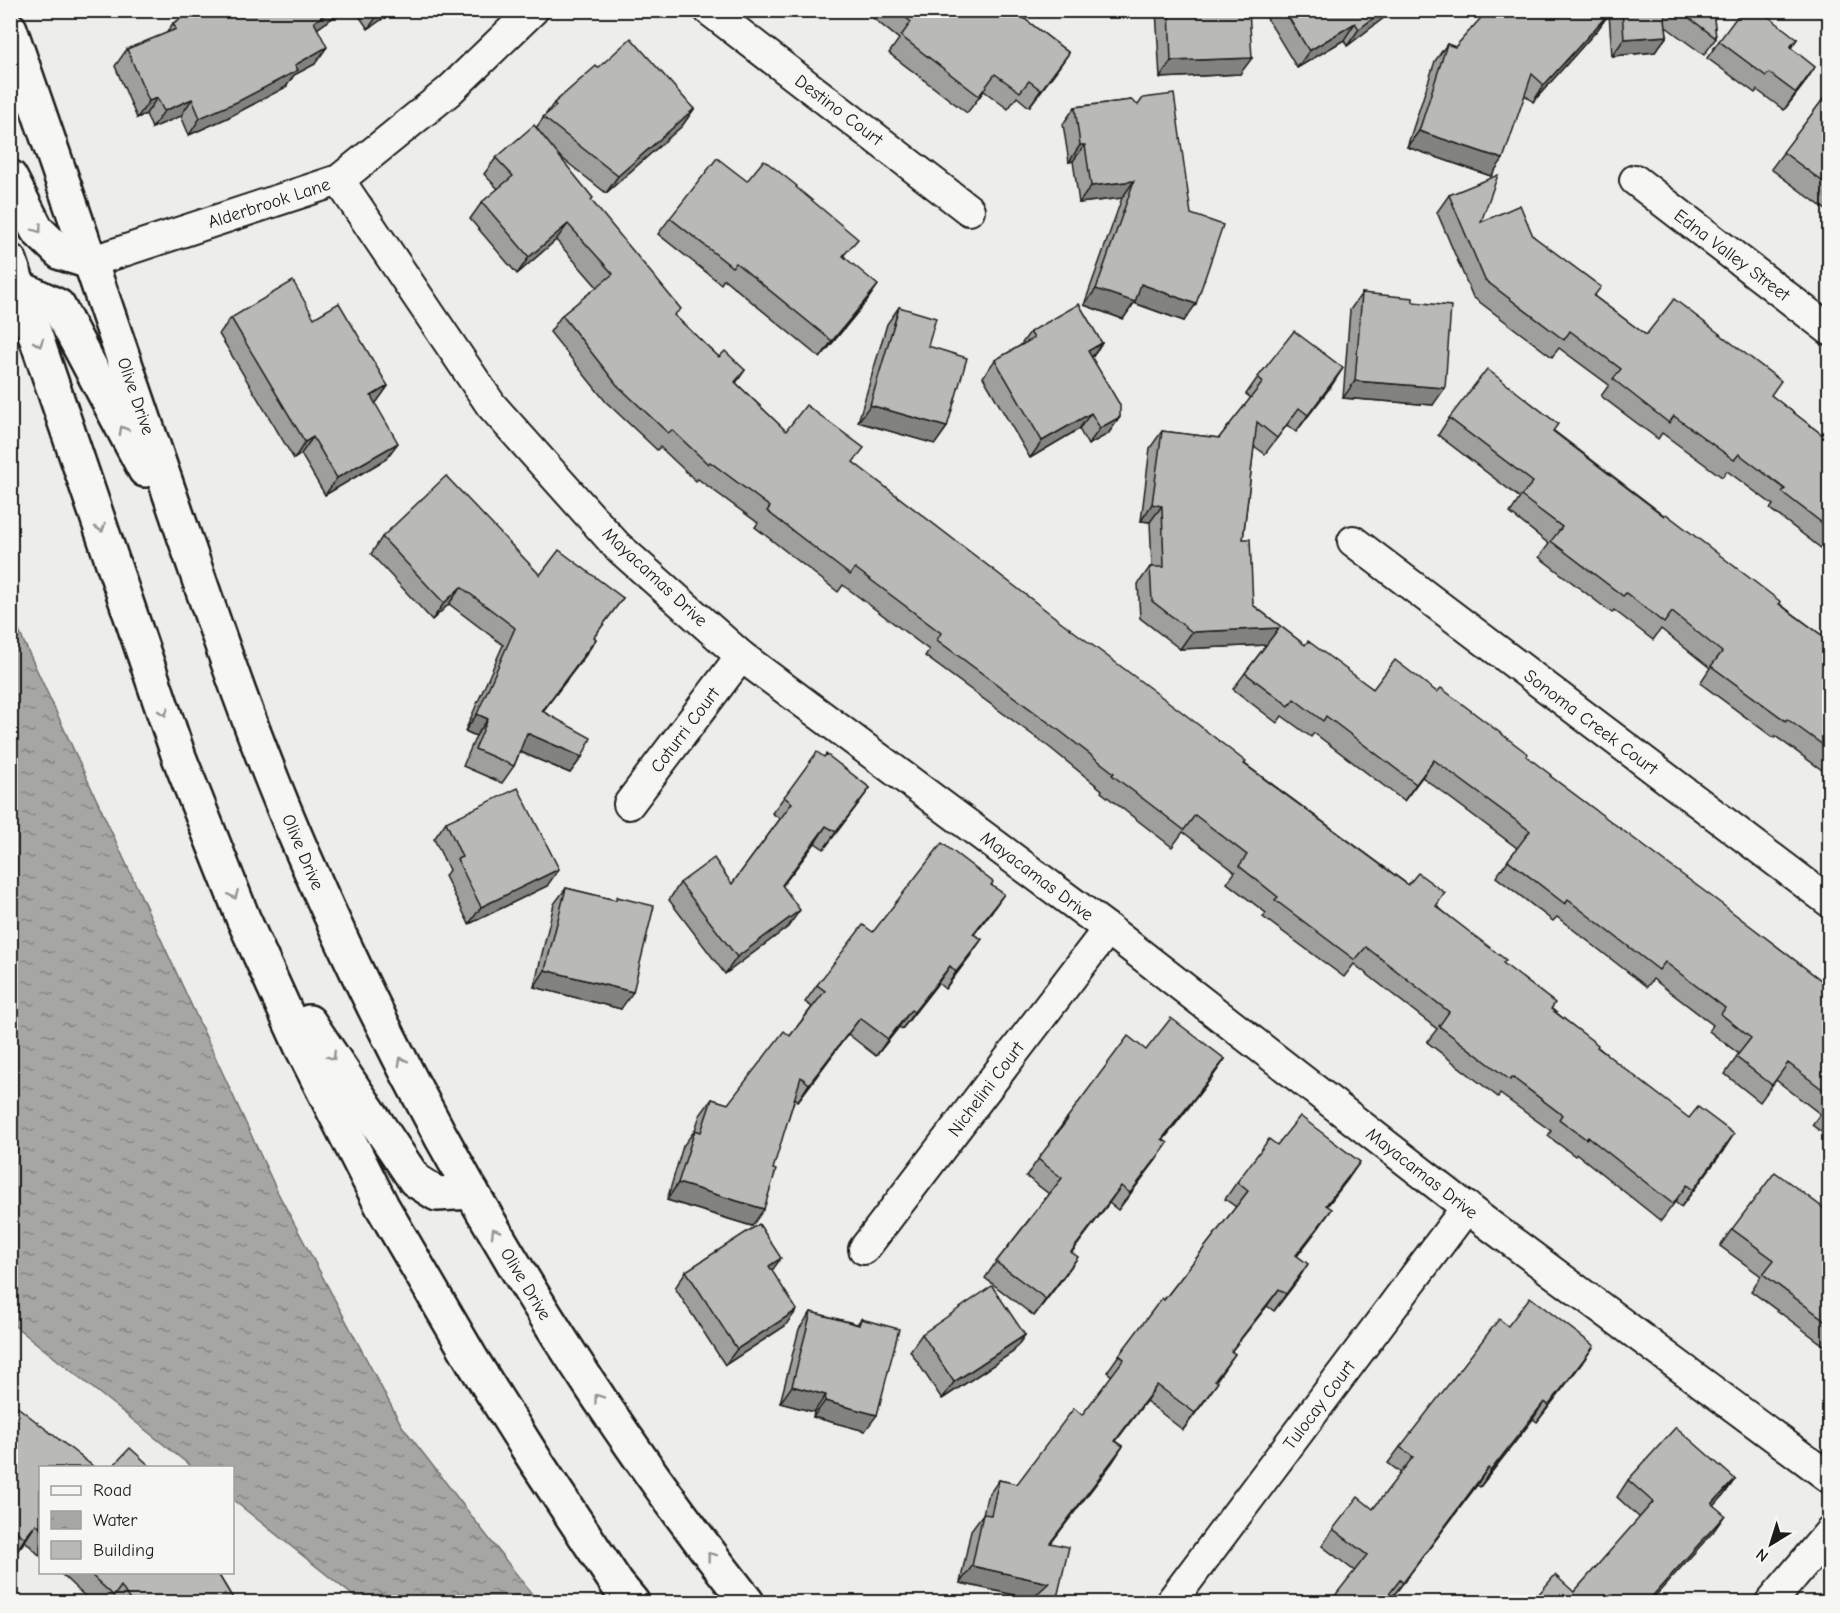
<svg xmlns="http://www.w3.org/2000/svg" width="1840" height="1613" viewBox="0 0 1840 1613" font-family="'Comic Neue',sans-serif">
<style>
.water{fill:url(#water-ripples);stroke:#6f6f6d;stroke-width:1.5}
.lines{fill:none;stroke-linecap:round;stroke-linejoin:round}
.street-casing{stroke:#1c1c1c;stroke-width:34}
.secondary-casing{stroke:#1c1c1c;stroke-width:38}
.street{stroke:#f6f6f2;stroke-width:30}
.secondary{stroke:#f6f6f2;stroke-width:33}
.wall{fill:#9f9f9d;stroke:#1c1c1c;stroke-width:1.5}
.shaded-wall{fill:#82827f;stroke:#1c1c1c;stroke-width:1.5}
.building{fill:#b9b9b6;stroke:#1c1c1c;stroke-width:1.5}
.oneway{stroke:#949492}
.labels{text-anchor:middle;stroke-width:5;stroke-linejoin:round;paint-order:stroke}
.street-label{font-size:18px;fill:#1c1c1c;stroke:#f6f6f2}
</style>
<defs>
<pattern id="water-ripples" width="26" height="14" patternUnits="userSpaceOnUse" patternTransform="scale(1.5)"><rect width="26" height="14" fill="#a6a6a3"/><path d="M2 4q2-2 4 0t4 0M15 11q2-2 4 0t4 0" fill="none" stroke="#868684"/></pattern>
</defs>
<rect width="100%" height="100%" fill="#edede9"/>
<filter id="ink" filterUnits="userSpaceOnUse"><feTurbulence type="fractalNoise" baseFrequency=".0167" numOctaves="2"/><feDisplacementMap in="SourceGraphic" scale="12" xChannelSelector="R" yChannelSelector="G"/><feConvolveMatrix kernelMatrix="1 2 1 2 8 2 1 2 1" color-interpolation-filters="sRGB"/></filter>
<g filter="url(#ink)">
<polygon class="water" points="11,614 278,1193 402,1426 538,1602 361,1602 233,1500 232,1468 192,1467 11,1323"/>
<g class="lines">
<g class="street-casing">
<g id="street">
<polyline points="709,10 969,210"/>
<polyline points="339,180 491,405 617,546 741,656 1108,929 1480,1218 1830,1478"/>
<polyline points="1635,180 1830,330"/>
<polyline points="90,262 339,180 449,91 533,10"/>
<polyline points="1353,541 1830,902"/>
<polyline points="629,804 741,656"/>
<polyline points="864,1249 1108,929"/>
<polyline points="1171,1602 1467,1207"/>
<polyline points="1771,1602 1830,1532"/>
</g>
</g>
<g class="secondary-casing">
<g id="secondary">
<path d="M10 29C63 181 115 334 167 486 209 608 249 730 301 849 417 1117 566 1372 747 1602"/>
<polyline points="10,177 37,230 61,253 90,262"/>
<polyline points="10,261 179,757 243,918 301,1046 382,1206 472,1360 535,1460 617,1584 632,1602"/>
<polyline points="20,288 58,306 145,470"/>
<polyline points="309,1022 415,1180 437,1194 472,1192"/>
</g>
</g>
<use href="#street" class="street"/>
<use href="#secondary" class="secondary"/>
</g>
<g class="wall">
<polygon points="344,10 317,29 315,64 294,75 286,87 227,118 189,135 181,116 152,128 146,114 137,118 115,66 127,49 166,34 173,23"/>
<polygon points="355,10 395,10 368,29"/>
<polygon points="863,10 1013,10 1069,53 1029,107 1017,97 1008,109 984,91 967,113 889,53 899,39"/>
<polygon points="1156,10 1249,10 1240,74 1160,78"/>
<polygon points="1262,10 1394,10 1347,46 1344,40 1297,68"/>
<polygon points="1608,10 1713,10 1716,38 1704,55 1666,27 1667,36 1655,52 1612,56 1609,14 1598,29 1533,102 1525,95 1491,176 1407,147 1435,61 1447,44 1455,47"/>
<polygon points="1797,39 1791,48 1804,84 1784,110 1757,90 1755,93 1707,58 1719,41"/>
<polygon points="598,68 694,109 682,126 606,193 558,155 676,317 719,357 745,370 736,383 786,431 853,463 1245,764 1437,906 1503,963 1552,1009 1723,1151 1681,1207 1675,1202 1661,1221 1577,1154 1575,1156 1548,1136 1551,1131 1500,1094 1498,1097 1427,1042 1437,1029 1354,964 1344,977 1263,917 1266,913 1227,883 1235,872 1183,832 1172,847 1101,792 1102,790 1049,747 925,656 929,650 843,585 838,592 755,527 758,523 698,479 696,481 660,447 657,450 606,402 550,332 562,315 597,287 556,240 517,274 470,219 482,202 498,189 484,174 496,158 536,128 554,103"/>
<polygon points="1830,90 1830,213 1771,169"/>
<polygon points="1131,100 1184,321 1134,303 1123,319 1084,305 1122,198 1079,203 1073,161 1069,162 1063,124 1075,107"/>
<polygon points="747,181 796,188 845,257 866,302 820,358 724,279 721,284 658,234 670,218"/>
<polygon points="1449,195 1481,222 1533,236 1594,296 1646,335 1771,396 1824,436 1830,430 1830,555 1770,509 1773,505 1727,471 1722,477 1662,433 1658,439 1601,396 1609,385 1559,348 1552,357 1473,297 1437,212"/>
<polygon points="1362,293 1413,302 1433,405 1343,398 1350,310"/>
<polygon points="899,307 928,346 947,427 935,444 858,422 887,324"/>
<polygon points="231,318 314,318 388,386 375,404 386,459 325,495 301,454 294,459 219,334"/>
<polygon points="1030,332 1102,343 1092,358 1120,417 1108,434 1088,445 1079,429 1030,458 983,377 995,360 1020,346"/>
<polygon points="1343,368 1296,432 1287,425 1265,454 1254,446 1243,539 1253,605 1305,645 1373,689 1437,692 1526,756 1550,776 1830,987 1830,998 1826,1004 1830,1007 1830,1138 1812,1125 1820,1114 1776,1080 1760,1102 1725,1074 1739,1054 1709,1031 1713,1025 1653,979 1647,987 1557,917 1553,921 1496,877 1517,848 1422,777 1404,801 1314,733 1311,737 1282,716 1277,723 1233,689 1266,645 1180,649 1140,618 1138,584 1150,567 1152,567 1150,522 1141,521 1150,448 1162,431 1219,438 1251,398 1246,394 1258,377"/>
<polygon points="1449,418 1554,431 1780,604 1827,639 1830,636 1830,779 1824,775 1826,773 1775,736 1774,738 1700,683 1710,668 1661,629 1653,640 1614,610 1612,613 1539,557 1549,544 1510,513 1520,498 1438,435"/>
<polygon points="382,537 540,575 623,598 594,637 596,639 585,656 543,711 582,757 570,773 520,752 514,766 502,783 463,766 476,736 465,731 503,645 449,604 432,620 371,554"/>
<polygon points="824,757 870,788 824,849 815,843 782,886 788,927 725,974 669,900 680,883 732,884 780,819 772,813 784,797"/>
<polygon points="446,822 547,886 469,924 445,876 449,870 434,839"/>
<polygon points="992,885 992,911 974,934 970,956 945,989 938,983 902,1029 899,1027 876,1056 848,1034 798,1101 795,1098 752,1226 667,1200 683,1146 695,1130 700,1115 712,1099 728,1104 790,1036 812,1007 805,1002 817,985 873,932"/>
<polygon points="566,888 615,900 617,897 621,1009 534,987 554,904"/>
<polygon points="1146,1050 1225,1059 1213,1076 1163,1140 1156,1160 1118,1210 1109,1203 1072,1252 1066,1274 1034,1316 985,1278 996,1262 1049,1194 1026,1176 1056,1135 1055,1135 1067,1118"/>
<polygon points="1277,1145 1348,1179 1327,1205 1320,1226 1297,1255 1297,1281 1274,1311 1267,1306 1231,1351 1235,1354 1216,1381 1206,1399 1183,1430 1146,1401 1116,1441 1123,1446 1051,1543 1032,1599 960,1583 971,1530 983,1514 987,1497 999,1480 1017,1484 1082,1415 1112,1376 1107,1372 1119,1355 1164,1300 1236,1207 1225,1199 1237,1182"/>
<polygon points="1830,1213 1830,1342 1825,1346 1751,1291 1761,1276 1720,1246 1732,1229"/>
<polygon points="686,1271 772,1271 785,1326 725,1365 675,1288"/>
<polygon points="811,1312 857,1324 861,1319 865,1431 813,1417 814,1412 780,1403 799,1329"/>
<polygon points="1508,1326 1582,1363 1537,1422 1533,1419 1480,1487 1477,1485 1391,1599 1322,1546 1333,1529 1373,1509 1401,1473 1388,1463 1400,1447"/>
<polygon points="922,1334 1025,1335 1013,1352 942,1399 910,1351"/>
<polygon points="10,1401 40,1467 40,1556 25,1541 14,1555 10,1552"/>
<polygon points="1735,1479 1723,1496 1714,1506 1713,1532 1574,1592 1640,1518 1617,1497 1628,1480"/>
<polygon points="59,1572 217,1572 235,1602 91,1602"/>
</g>
<g class="shaded-wall">
<polygon points="331,10 344,10 302,39 314,22"/>
<polygon points="382,10 395,10 368,29 380,12"/>
<polygon points="1384,10 1394,10 1347,46 1359,29"/>
<polygon points="1610,12 1598,29 1533,102 1544,85"/>
<polygon points="1355,23 1344,40 1297,68 1309,51"/>
<polygon points="1667,36 1655,52 1612,56 1624,39"/>
<polygon points="327,47 315,64 294,75 286,87 227,118 189,135 200,118"/>
<polygon points="1069,53 1057,70 1029,107 1041,90"/>
<polygon points="1252,58 1240,74 1160,78 1171,61"/>
<polygon points="1815,67 1804,84 1784,110 1796,93"/>
<polygon points="157,98 146,114 137,118 149,101"/>
<polygon points="192,99 181,116 152,128 164,111"/>
<polygon points="694,109 682,126 606,193 618,176"/>
<polygon points="1419,131 1503,159 1491,176 1407,147"/>
<polygon points="1080,145 1085,145 1073,161 1069,162"/>
<polygon points="1134,181 1122,198 1079,203 1091,186"/>
<polygon points="568,224 556,240 517,274 529,257"/>
<polygon points="1141,284 1196,304 1184,321 1134,303 1123,319 1084,305 1096,289"/>
<polygon points="878,285 866,302 820,358 832,341"/>
<polygon points="1102,343 1090,360 1088,351"/>
<polygon points="1343,368 1332,385 1296,432 1308,415"/>
<polygon points="1355,381 1445,388 1433,405 1343,398"/>
<polygon points="388,386 376,403 359,413 371,396"/>
<polygon points="870,405 947,427 935,444 858,422"/>
<polygon points="1091,413 1079,429 1030,458 1042,441"/>
<polygon points="1120,417 1108,434 1088,445 1100,428"/>
<polygon points="313,437 301,454 294,459 305,442"/>
<polygon points="398,443 386,459 325,495 337,478"/>
<polygon points="1152,504 1162,506 1150,522 1141,521"/>
<polygon points="461,587 449,604 432,620 444,603"/>
<polygon points="1279,628 1267,645 1180,649 1192,632"/>
<polygon points="596,639 585,656 530,728 542,711"/>
<polygon points="477,714 488,719 476,736 465,731"/>
<polygon points="527,733 582,757 570,773 516,750"/>
<polygon points="1434,760 1422,777 1404,801 1416,784"/>
<polygon points="870,788 858,804 824,849 836,832"/>
<polygon points="826,826 815,843 770,902 782,885"/>
<polygon points="559,869 547,886 469,924 481,907"/>
<polygon points="1004,894 992,911 962,950 973,934"/>
<polygon points="800,910 788,927 725,974 737,957"/>
<polygon points="982,939 970,956 945,989 956,972"/>
<polygon points="950,966 938,983 902,1029 914,1012"/>
<polygon points="545,970 633,992 621,1009 534,987"/>
<polygon points="911,1010 899,1027 876,1056 888,1039"/>
<polygon points="860,1018 848,1034 798,1101 809,1084"/>
<polygon points="1225,1059 1213,1076 1151,1156 1162,1139"/>
<polygon points="1734,1134 1723,1151 1681,1207 1693,1190"/>
<polygon points="1168,1143 1156,1160 1118,1210 1130,1193"/>
<polygon points="1360,1162 1348,1179 1315,1222 1326,1205"/>
<polygon points="678,1183 764,1209 752,1226 667,1200"/>
<polygon points="1121,1186 1109,1203 1059,1269 1071,1252"/>
<polygon points="1332,1209 1320,1226 1285,1272 1296,1255"/>
<polygon points="1078,1257 1066,1274 1034,1316 1046,1299"/>
<polygon points="781,1258 769,1275 769,1266"/>
<polygon points="1308,1264 1297,1281 1274,1311 1286,1294"/>
<polygon points="1279,1289 1267,1306 1219,1367 1231,1351"/>
<polygon points="797,1310 785,1326 725,1365 737,1349"/>
<polygon points="1025,1335 1013,1352 942,1399 954,1382"/>
<polygon points="1594,1346 1582,1363 1537,1422 1549,1405"/>
<polygon points="1218,1382 1206,1399 1183,1430 1195,1413"/>
<polygon points="1157,1385 1146,1401 1103,1457"/>
<polygon points="792,1386 826,1395 814,1412 780,1403"/>
<polygon points="825,1401 877,1415 865,1431 813,1417"/>
<polygon points="1544,1402 1533,1419 1480,1487 1491,1470"/>
<polygon points="1123,1446 1112,1463 1038,1560 1050,1543"/>
<polygon points="1488,1468 1477,1485 1391,1599 1403,1583"/>
<polygon points="1735,1479 1723,1496 1701,1521 1712,1504"/>
<polygon points="1725,1515 1713,1532 1650,1602 1647,1602"/>
<polygon points="36,1524 25,1541 14,1555 25,1538"/>
<polygon points="972,1566 1049,1583 1037,1600 960,1583"/>
</g>
<g class="building">
<polygon points="196,10 331,10 314,22 327,47 295,65 298,70 239,101 200,118 192,99 164,111 157,98 149,101 127,49 176,29 173,23"/>
<polygon points="896,10 1013,10 1069,53 1041,90 1029,81 1020,92 995,74 979,96 901,36 911,22"/>
<polygon points="1169,10 1249,10 1252,58 1171,61"/>
<polygon points="1284,10 1384,10 1359,29 1355,23 1309,51"/>
<polygon points="1488,10 1608,10 1610,12 1544,85 1532,74 1503,159 1419,131 1447,44 1455,47"/>
<polygon points="1622,10 1664,10 1667,36 1624,39"/>
<polygon points="1679,10 1713,10 1716,38"/>
<polygon points="1742,10 1760,10 1797,39 1790,47 1815,67 1796,93 1769,73 1766,76 1719,41"/>
<polygon points="631,38 694,109 618,176 543,117 556,106 554,103 596,66 598,68"/>
<polygon points="1830,90 1830,187 1783,152"/>
<polygon points="1174,94 1191,214 1223,225 1196,304 1141,284 1135,302 1096,289 1134,181 1091,186 1085,145 1080,145 1075,107 1131,100 1138,105 1143,98"/>
<polygon points="534,125 593,198 591,200 681,309 674,315 719,357 725,351 745,370 735,382 786,431 806,405 864,448 853,462 1056,618 1182,712 1246,762 1244,764 1408,885 1418,873 1445,893 1436,906 1506,960 1503,963 1555,1003 1551,1009 1598,1045 1597,1047 1689,1118 1698,1107 1734,1134 1693,1190 1687,1185 1673,1204 1588,1137 1586,1139 1559,1119 1562,1115 1512,1077 1510,1080 1439,1026 1449,1012 1366,947 1355,960 1275,900 1278,897 1239,866 1247,855 1195,815 1184,830 1112,775 1114,773 1060,731 937,640 941,633 855,568 850,575 767,511 770,507 710,462 708,464 672,430 668,433 617,385 562,315 613,274 568,224 529,257 482,202 513,176 496,158"/>
<polygon points="717,158 747,181 764,160 797,186 796,187 858,239 843,256 878,285 832,341 736,263 732,267 670,218"/>
<polygon points="1498,175 1481,222 1520,205 1533,236 1601,287 1594,296 1646,335 1674,299 1781,381 1771,395 1824,436 1830,430 1830,529 1782,492 1785,489 1739,454 1734,460 1674,416 1669,423 1613,379 1621,369 1570,331 1564,340 1485,280 1449,195"/>
<polygon points="293,281 314,318 339,303 388,386 371,396 398,443 337,478 313,437 305,442 231,318"/>
<polygon points="1362,293 1413,298 1413,302 1451,306 1445,388 1355,381"/>
<polygon points="1079,304 1102,343 1088,351 1120,405 1120,417 1100,428 1091,413 1042,441 995,360 1034,338 1030,332"/>
<polygon points="899,307 936,318 928,346 967,358 947,427 870,405"/>
<polygon points="1294,331 1343,368 1308,415 1299,408 1277,438 1257,422 1243,539 1250,539 1253,605 1305,645 1308,641 1373,689 1395,660 1437,692 1441,688 1528,754 1526,756 1551,775 1550,776 1723,905 1830,987 1830,998 1825,1004 1830,1007 1830,1095 1788,1063 1772,1085 1736,1057 1751,1038 1721,1014 1725,1008 1665,962 1659,970 1568,900 1565,904 1508,860 1530,831 1434,760 1416,784 1326,716 1323,721 1294,699 1289,706 1245,673 1279,628 1192,632 1152,601 1150,567 1164,567 1162,506 1152,504 1162,431 1219,438 1263,382 1258,377"/>
<polygon points="1487,369 1558,424 1553,431 1664,516 1666,514 1781,602 1779,604 1827,639 1830,636 1830,750 1787,719 1786,721 1711,666 1722,652 1672,612 1664,623 1626,593 1623,596 1551,541 1562,527 1521,496 1533,482 1449,418"/>
<polygon points="446,476 540,575 559,550 623,598 594,637 596,639 542,711 591,738 582,757 527,733 514,766 475,749 488,719 477,714 515,628 461,587 444,603 382,537"/>
<polygon points="817,752 824,757 826,754 870,788 836,832 826,826 782,885 800,910 737,957 680,883 714,858 732,884 792,803 784,797"/>
<polygon points="518,788 559,869 481,907 457,859 462,857 446,822"/>
<polygon points="942,843 993,882 991,885 1004,894 973,934 982,939 956,972 950,966 914,1012 911,1010 888,1039 860,1018 809,1084 801,1077 773,1169 776,1170 764,1209 678,1183 695,1130 701,1132 712,1099 728,1104 784,1031 790,1036 825,991 817,985 863,925 873,932"/>
<polygon points="566,888 616,900 617,897 654,906 633,992 545,970"/>
<polygon points="1171,1018 1225,1059 1162,1139 1168,1143 1130,1193 1121,1186 1071,1252 1078,1257 1046,1299 996,1262 1062,1178 1038,1159 1068,1119 1067,1118 1128,1036 1146,1050"/>
<polygon points="1830,1101 1830,1113 1824,1108"/>
<polygon points="1300,1116 1360,1162 1326,1205 1332,1209 1296,1255 1308,1264 1286,1294 1279,1289 1231,1351 1235,1354 1215,1380 1218,1382 1195,1413 1157,1385 1115,1441 1123,1446 1050,1543 1069,1547 1056,1602 1028,1602 1049,1583 972,1566 983,1514 991,1515 999,1480 1017,1484 1074,1408 1082,1415 1124,1359 1119,1355 1162,1298 1164,1300 1248,1191 1237,1182 1269,1139 1277,1145"/>
<polygon points="1775,1172 1830,1213 1830,1324 1763,1274 1774,1260 1732,1229"/>
<polygon points="759,1224 781,1258 769,1266 797,1310 737,1349 686,1271"/>
<polygon points="992,1286 1025,1335 954,1382 922,1334"/>
<polygon points="1530,1297 1594,1346 1549,1405 1544,1402 1491,1470 1488,1468 1403,1583 1400,1580 1383,1602 1330,1602 1367,1555 1333,1529 1358,1497 1373,1509 1413,1457 1400,1447 1499,1319 1508,1326"/>
<polygon points="811,1312 859,1325 861,1319 899,1329 877,1415 825,1401 826,1395 792,1386"/>
<polygon points="10,1401 94,1467 40,1467 40,1528 36,1524 25,1538 10,1526"/>
<polygon points="1676,1427 1735,1479 1712,1504 1725,1515 1647,1602 1532,1602 1555,1575 1574,1592 1653,1502 1628,1480"/>
<polygon points="130,1448 151,1467 112,1467"/>
<polygon points="88,1572 217,1572 235,1602 131,1602 121,1586 114,1596"/>
<polygon points="1321,1598 1327,1602 1318,1602"/>
</g>
<defs><path id="oneway-chevron" d="M-2-3.5L2.5 0L-2 3.5" fill="none" stroke-width="1.6" stroke-linecap="round" stroke-linejoin="round" transform="scale(1.5)"/></defs>
<g class="oneway">
<use href="#oneway-chevron" transform="translate(38 229) rotate(54)"/>
<use href="#oneway-chevron" transform="translate(39 343) rotate(71)"/>
<use href="#oneway-chevron" transform="translate(123 430) rotate(-118)"/>
<use href="#oneway-chevron" transform="translate(101 528) rotate(71)"/>
<use href="#oneway-chevron" transform="translate(164 712) rotate(71)"/>
<use href="#oneway-chevron" transform="translate(234 895) rotate(68)"/>
<use href="#oneway-chevron" transform="translate(332 1056) rotate(56)"/>
<use href="#oneway-chevron" transform="translate(402 1061) rotate(-117)"/>
<use href="#oneway-chevron" transform="translate(495 1232) rotate(-120)"/>
<use href="#oneway-chevron" transform="translate(598 1398) rotate(-125)"/>
<use href="#oneway-chevron" transform="translate(711 1556) rotate(-128)"/>
</g>
</g>
<g class="labels">
<g class="street-label">
<text transform="translate(839 110) rotate(37)" y="6">Destino Court</text>
<text transform="translate(269 203) rotate(-18)" y="6">Alderbrook Lane</text>
<text transform="translate(1732 255) rotate(37)" y="6">Edna Valley Street</text>
<text transform="translate(136 396) rotate(71)" y="6">Olive Drive</text>
<text transform="translate(655 577) rotate(43)" y="6">Mayacamas Drive</text>
<text transform="translate(1591 722) rotate(37)" y="6">Sonoma Creek Court</text>
<text transform="translate(685 730) rotate(-53)" y="6">Coturri Court</text>
<text transform="translate(303 852) rotate(67)" y="6">Olive Drive</text>
<text transform="translate(1037 876) rotate(37)" y="6">Mayacamas Drive</text>
<text transform="translate(986 1089) rotate(-53)" y="6">Nichelini Court</text>
<text transform="translate(1422 1173) rotate(38)" y="6">Mayacamas Drive</text>
<text transform="translate(526 1284) rotate(59)" y="6">Olive Drive</text>
<text transform="translate(1319 1405) rotate(-53)" y="6">Tulocay Court</text>
</g>
</g>
<rect width="1840" height="1613" fill="none" stroke="#f6f6f2" stroke-width="36"/>
<rect x="18" y="18" width="1804" height="1577" fill="none" stroke="#1c1c1c" stroke-width="2" filter="url(#ink)"/>
<rect x="39" y="1466" width="195" height="108" fill="#f6f6f2" stroke="#9f9f9c" stroke-width="1.5"/>
<rect x="51" y="1486" width="30" height="9" fill="#f6f6f2" stroke="#9f9f9c" stroke-width="1.5"/>
<text x="93" y="1496" font-size="18" fill="#1c1c1c">Road</text>
<rect x="51" y="1511" width="30" height="18" fill="url(#water-ripples)" stroke="#9f9f9c" stroke-width="1.5"/>
<text x="93" y="1526" font-size="18" fill="#1c1c1c">Water</text>
<rect x="51" y="1541" width="30" height="18" fill="#b9b9b6" stroke="#9f9f9c" stroke-width="1.5"/>
<text x="93" y="1556" font-size="18" fill="#1c1c1c">Building</text>
<g transform="translate(1771 1544) rotate(218)" stroke="#f6f6f2" stroke-width="4.5" paint-order="stroke">
<path d="M0-4.5L10 22L0 15L-10 22Z" fill="#1c1c1c"/>
<text y="-9" font-size="16" font-weight="bold" text-anchor="middle" fill="#1c1c1c">N</text>
</g>
</svg>
